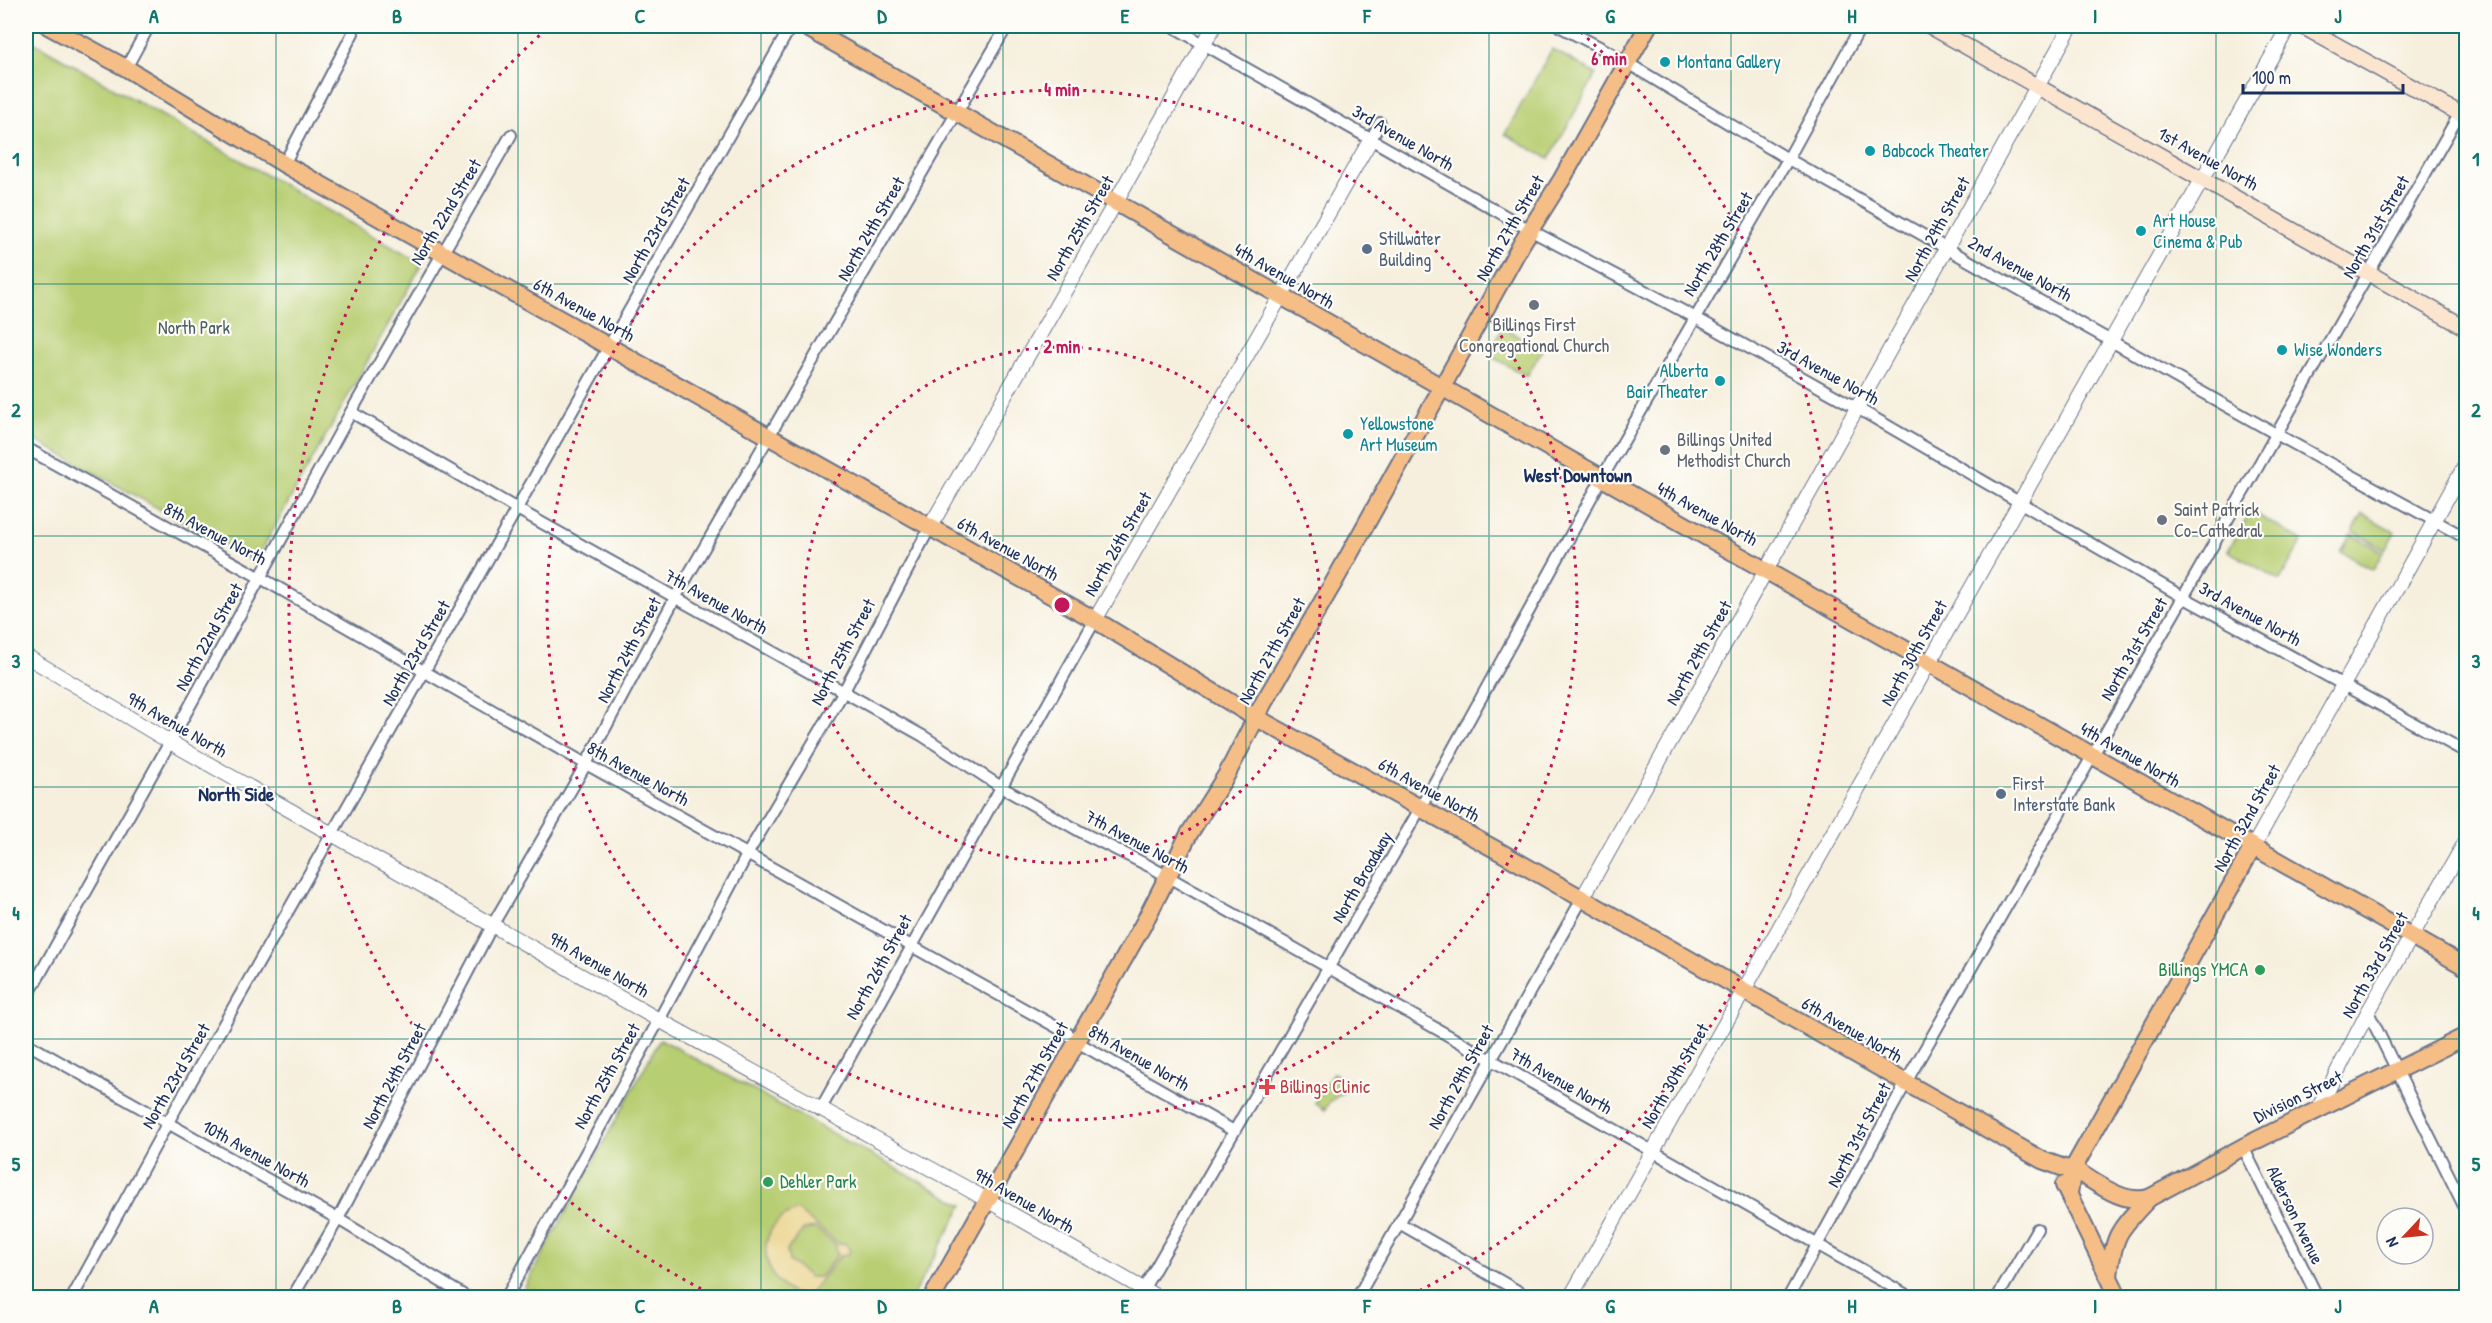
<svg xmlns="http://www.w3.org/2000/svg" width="2492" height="1323" viewBox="0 0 2492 1323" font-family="'Patrick Hand',sans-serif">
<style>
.green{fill:#b8ce72;stroke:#6a7e68;stroke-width:1.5}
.sand{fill:#eeda9e;stroke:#84847e;stroke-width:1.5;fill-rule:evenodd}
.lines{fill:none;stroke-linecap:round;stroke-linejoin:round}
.minor-casing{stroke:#68728a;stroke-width:14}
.tertiary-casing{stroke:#68728a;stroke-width:16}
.secondary-casing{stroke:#68728a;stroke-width:18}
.primary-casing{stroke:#68728a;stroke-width:20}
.minor{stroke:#fff;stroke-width:10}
.tertiary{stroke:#fff;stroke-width:14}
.secondary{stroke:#fbe5cf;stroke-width:15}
.primary{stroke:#f6be87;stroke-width:16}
.grid{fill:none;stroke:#0f766e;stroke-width:1.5;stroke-opacity:0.55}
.ring{fill:none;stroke:#c2185b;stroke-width:3;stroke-dasharray:3 6}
.culture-dot{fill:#0f9aa8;stroke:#fdfcf7;stroke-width:2}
.service-dot{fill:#5c6f8a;stroke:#fdfcf7;stroke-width:2}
.worship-dot{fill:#6b7280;stroke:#fdfcf7;stroke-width:2}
.leisure-dot{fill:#2e9e5b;stroke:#fdfcf7;stroke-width:2}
.health-dot{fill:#e0444e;stroke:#fdfcf7;stroke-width:2}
.labels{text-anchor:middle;stroke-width:4.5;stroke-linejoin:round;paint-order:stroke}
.culture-label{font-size:18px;fill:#0d838f;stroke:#fdfcf7;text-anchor:start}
.street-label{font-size:18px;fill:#1b2f5e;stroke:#fdfcf7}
.service-label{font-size:18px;fill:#4e5e75;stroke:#fdfcf7;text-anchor:start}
.worship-label{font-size:18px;fill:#5b616d;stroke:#fdfcf7;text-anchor:start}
.park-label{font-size:18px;fill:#4a5f64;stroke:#fdfcf7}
.leisure-label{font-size:18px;fill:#27864d;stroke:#fdfcf7;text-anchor:end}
.health-label{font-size:18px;fill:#be3a42;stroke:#fdfcf7;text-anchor:start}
.neighbourhood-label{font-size:20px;font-weight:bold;fill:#1b2f5e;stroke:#fdfcf7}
.centre{fill:#c2185b;stroke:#fdfcf7;stroke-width:3}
.ring-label{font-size:18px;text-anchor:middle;font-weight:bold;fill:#c2185b;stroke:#fdfcf7;stroke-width:4.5;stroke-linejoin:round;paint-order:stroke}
.neatline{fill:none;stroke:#0f766e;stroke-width:2}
.grid-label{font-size:20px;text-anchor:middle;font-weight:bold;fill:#0f766e}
</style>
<rect width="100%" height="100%" fill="#fdfcf7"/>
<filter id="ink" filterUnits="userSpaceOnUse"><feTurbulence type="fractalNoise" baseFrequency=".0167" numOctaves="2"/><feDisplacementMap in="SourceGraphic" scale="12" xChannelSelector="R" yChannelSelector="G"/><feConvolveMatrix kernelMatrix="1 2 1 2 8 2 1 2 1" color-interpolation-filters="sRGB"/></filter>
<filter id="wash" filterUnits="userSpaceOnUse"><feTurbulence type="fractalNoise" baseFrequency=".008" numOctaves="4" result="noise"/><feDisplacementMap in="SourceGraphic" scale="24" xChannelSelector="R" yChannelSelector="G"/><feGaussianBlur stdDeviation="1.35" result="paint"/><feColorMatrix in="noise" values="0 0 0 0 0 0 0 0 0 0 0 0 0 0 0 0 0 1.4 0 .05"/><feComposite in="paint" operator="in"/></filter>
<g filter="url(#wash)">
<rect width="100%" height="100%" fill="#f6efdd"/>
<g class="green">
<polygon points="26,38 422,264 255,562 26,435"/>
<polygon points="1552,49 1596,74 1549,159 1505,134"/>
<polygon points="1503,327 1542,350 1527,376 1488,355"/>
<polygon points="2251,511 2302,541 2280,580 2228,551"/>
<polygon points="2363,514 2395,532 2385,550 2353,531"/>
<polygon points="2351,534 2383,552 2373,570 2341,552"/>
<polygon points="660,1039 963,1205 912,1297 519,1298"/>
<path d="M1333 1073 1354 1085C1344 1094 1331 1096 1325 1110L1315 1103Z"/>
</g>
<path class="sand" d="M797 1210 839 1244 845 1243 850 1250 848 1254 840 1256 807 1297C770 1293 751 1245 780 1219 785 1215 792 1213 797 1210ZM815 1228 836 1245 837 1255 820 1277H810L789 1261 787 1250 803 1230Z"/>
</g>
<g filter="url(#ink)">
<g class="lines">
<g class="minor-casing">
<g id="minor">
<polyline points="1172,26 1530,230 1694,317 1857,408 2183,597 2466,752"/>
<polyline points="1559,26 1609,52 1788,159 2276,434 2466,538"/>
<polyline points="126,68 149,26"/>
<polyline points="1371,139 1380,123"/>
<polyline points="284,164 353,33"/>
<polyline points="351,412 517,509 923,736 1001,787 1083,833 1149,866 1912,1298"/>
<polyline points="26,448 261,578 586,764 1067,1033 1077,1042 1234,1131"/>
<polyline points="26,999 170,742 351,412 511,135"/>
<polyline points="2368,1012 2466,1210"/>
<polyline points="26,1043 338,1219 468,1298"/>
<polyline points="820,1110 1095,620"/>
<polyline points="2243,1147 2318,1298"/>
<polyline points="1399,1223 1530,1298"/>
<polyline points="1144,1288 1421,807 1602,478 1788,159 1861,26"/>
<polyline points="72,1298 167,1124 791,26"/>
<polyline points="292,1298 338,1219 493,924 586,764 675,598 1007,26"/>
<polyline points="506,1298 659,1020 748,853 844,691 930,527"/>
<polyline points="1357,1298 1582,899"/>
<polyline points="1788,1298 1914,1068 2460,113"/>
<polyline points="1997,1298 2037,1229"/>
</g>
</g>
<g class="tertiary-casing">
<g id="tertiary">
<polyline points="930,527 1115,203 1214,26"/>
<polyline points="1095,620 1371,139"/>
<polyline points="26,656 170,742 659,1020 966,1188 1159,1298"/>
<polyline points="2253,847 2466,464"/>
<polyline points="1582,899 2071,26"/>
<polyline points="2318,1109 2368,1012 2466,841"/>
<polyline points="1570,1298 2289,26"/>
</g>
</g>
<g class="secondary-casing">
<g id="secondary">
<polyline points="1930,26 2466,328"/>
<polyline points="2302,26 2466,117"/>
</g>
</g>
<g class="primary-casing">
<g id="primary">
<path d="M48 26 126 68 284 164 1095 620 1246 712 1502 853 2042 1160 2064 1168 2073 1169C2096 1182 2122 1205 2149 1198L2243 1147 2466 1036"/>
<polyline points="804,26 2466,967"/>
<polyline points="2064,1185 2119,1298"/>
<polyline points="2069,1193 2073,1169 2253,847"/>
<path d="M2109 1276C2114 1232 2120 1229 2149 1198"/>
<polyline points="932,1298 1144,923 1189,834 1227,774 1264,702 1334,582 1522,243 1562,179 1648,26"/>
</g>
</g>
<use href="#minor" class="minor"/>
<use href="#tertiary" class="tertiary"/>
<use href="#secondary" class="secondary"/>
<use href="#primary" class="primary"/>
</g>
</g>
<path class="grid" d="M276 26V1298M518 26V1298M761 26V1298M1003 26V1298M1246 26V1298M1489 26V1298M1731 26V1298M1974 26V1298M2216 26V1298M26 284H2466M26 536H2466M26 787H2466M26 1039H2466"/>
<g class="ring">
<circle cx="1062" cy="605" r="258"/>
<circle cx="1062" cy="605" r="515"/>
<path d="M717 1297A773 773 0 0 1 550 26M1574 26A773 773 0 0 1 1407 1297"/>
</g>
<g class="culture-dot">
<circle cx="1665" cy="62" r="6"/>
<circle cx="1870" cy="151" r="6"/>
<circle cx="2141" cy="231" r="6"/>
<circle cx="2282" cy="350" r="6"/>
<circle cx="1720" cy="381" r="6"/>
<circle cx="1348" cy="434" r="6"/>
</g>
<g class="service-dot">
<circle cx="1367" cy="249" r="6"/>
<circle cx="2001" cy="794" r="6"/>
</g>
<g class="worship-dot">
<circle cx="1534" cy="305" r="6"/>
<circle cx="1665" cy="450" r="6"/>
<circle cx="2162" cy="520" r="6"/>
</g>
<g class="leisure-dot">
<circle cx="2260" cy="970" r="6"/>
<circle cx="768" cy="1182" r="6"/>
</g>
<path class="health-dot" d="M1264 1078h6v6h6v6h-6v6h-6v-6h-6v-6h6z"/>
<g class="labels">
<g class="culture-label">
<text x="1677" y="68">Montana Gallery</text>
<text x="1882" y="157">Babcock Theater</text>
<text x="2153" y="227">Art House<tspan x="2153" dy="21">Cinema &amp; Pub</tspan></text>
<text x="2294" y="356">Wise Wonders</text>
<text x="1708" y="377" text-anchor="end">Alberta<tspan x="1708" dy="21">Bair Theater</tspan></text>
<text x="1360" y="430">Yellowstone<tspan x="1360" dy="21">Art Museum</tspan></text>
</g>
<g class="street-label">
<text transform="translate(1403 138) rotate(30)" y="6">3rd Avenue North</text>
<text transform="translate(2208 159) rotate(29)" y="6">1st Avenue North</text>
<text transform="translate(446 212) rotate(-59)" y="6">North 22nd Street</text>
<text transform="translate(2376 227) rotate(-60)" y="6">North 31st Street</text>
<text transform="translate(1080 228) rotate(-60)" y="6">North 25th Street</text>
<text transform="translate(1510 228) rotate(-60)" y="6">North 27th Street</text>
<text transform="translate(871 229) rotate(-60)" y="6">North 24th Street</text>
<text transform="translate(1937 229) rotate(-61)" y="6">North 29th Street</text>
<text transform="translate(656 230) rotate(-60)" y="6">North 23rd Street</text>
<text transform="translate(1718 244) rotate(-59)" y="6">North 28th Street</text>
<text transform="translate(2020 269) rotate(29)" y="6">2nd Avenue North</text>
<text transform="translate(1284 276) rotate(30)" y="6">4th Avenue North</text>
<text transform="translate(584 310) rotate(29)" y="6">6th Avenue North</text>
<text transform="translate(1828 373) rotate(29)" y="6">3rd Avenue North</text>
<text transform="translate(1707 514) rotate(29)" y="6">4th Avenue North</text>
<text transform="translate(215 534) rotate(28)" y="6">8th Avenue North</text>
<text transform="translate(1118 544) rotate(-60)" y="6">North 26th Street</text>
<text transform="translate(1008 549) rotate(29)" y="6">6th Avenue North</text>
<text transform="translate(716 602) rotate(29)" y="6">7th Avenue North</text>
<text transform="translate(2250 614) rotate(29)" y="6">3rd Avenue North</text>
<text transform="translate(209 637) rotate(-61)" y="6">North 22nd Street</text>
<text transform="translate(2134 649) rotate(-60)" y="6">North 31st Street</text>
<text transform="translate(629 650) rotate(-62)" y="6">North 24th Street</text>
<text transform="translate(1272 651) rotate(-61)" y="6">North 27th Street</text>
<text transform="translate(843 652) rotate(-62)" y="6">North 25th Street</text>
<text transform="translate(416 653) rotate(-60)" y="6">North 23rd Street</text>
<text transform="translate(1699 653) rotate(-61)" y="6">North 29th Street</text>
<text transform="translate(1914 653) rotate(-61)" y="6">North 30th Street</text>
<text transform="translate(177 725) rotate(30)" y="6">9th Avenue North</text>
<text transform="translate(2130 755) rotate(30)" y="6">4th Avenue North</text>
<text transform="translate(638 774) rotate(29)" y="6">8th Avenue North</text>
<text transform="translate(1429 790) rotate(29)" y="6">6th Avenue North</text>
<text transform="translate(2247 818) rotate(-61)" y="6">North 32nd Street</text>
<text transform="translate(1137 842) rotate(28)" y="6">7th Avenue North</text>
<text transform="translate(1362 877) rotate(-60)" y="6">North Broadway</text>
<text transform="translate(599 965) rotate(30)" y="6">9th Avenue North</text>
<text transform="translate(2375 965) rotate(-61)" y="6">North 33rd Street</text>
<text transform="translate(879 967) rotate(-61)" y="6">North 26th Street</text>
<text transform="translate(1852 1030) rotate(30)" y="6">6th Avenue North</text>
<text transform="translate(1139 1058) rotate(30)" y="6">8th Avenue North</text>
<text transform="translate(1035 1075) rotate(-61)" y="6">North 27th Street</text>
<text transform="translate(176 1076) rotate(-60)" y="6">North 23rd Street</text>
<text transform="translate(394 1076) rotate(-62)" y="6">North 24th Street</text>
<text transform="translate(607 1076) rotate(-61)" y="6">North 25th Street</text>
<text transform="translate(1675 1076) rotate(-60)" y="6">North 30th Street</text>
<text transform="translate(1461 1077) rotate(-61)" y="6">North 29th Street</text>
<text transform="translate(1561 1081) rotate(30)" y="6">7th Avenue North</text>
<text transform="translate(2298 1097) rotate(-26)" y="6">Division Street</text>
<text transform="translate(1859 1135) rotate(-62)" y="6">North 31st Street</text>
<text transform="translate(256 1154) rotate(29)" y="6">10th Avenue North</text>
<text transform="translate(1024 1201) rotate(30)" y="6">9th Avenue North</text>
<text transform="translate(2295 1215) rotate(64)" y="6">Alderson Avenue</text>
</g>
<g class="service-label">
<text x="1379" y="245">Stillwater<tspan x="1379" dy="21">Building</tspan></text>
<text x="2013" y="790">First<tspan x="2013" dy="21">Interstate Bank</tspan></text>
</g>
<g class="worship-label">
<text x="1534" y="331" text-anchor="middle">Billings First<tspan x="1534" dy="21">Congregational Church</tspan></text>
<text x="1677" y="446">Billings United<tspan x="1677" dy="21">Methodist Church</tspan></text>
<text x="2174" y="516">Saint Patrick<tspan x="2174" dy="21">Co-Cathedral</tspan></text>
</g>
<g class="park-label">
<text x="194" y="334">North Park</text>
</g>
<g class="leisure-label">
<text x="2248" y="976">Billings YMCA</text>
<text x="780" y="1188" text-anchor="start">Dehler Park</text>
</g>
<g class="health-label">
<text x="1280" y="1093">Billings Clinic</text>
</g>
<g class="neighbourhood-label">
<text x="1578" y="482">West Downtown</text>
<text x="236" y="801">North Side</text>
</g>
</g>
<circle cx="1062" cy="605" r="9" class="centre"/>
<g class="ring-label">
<text x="1609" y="65">6 min</text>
<text x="1062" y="96">4 min</text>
<text x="1062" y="353">2 min</text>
</g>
<rect width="2492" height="1323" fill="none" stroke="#fdfcf7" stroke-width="66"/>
<g transform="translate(2405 1236) rotate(244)"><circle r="28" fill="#fdfcf7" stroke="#a3aaba" stroke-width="1.5"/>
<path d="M0-4.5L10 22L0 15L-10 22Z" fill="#c8321e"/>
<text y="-9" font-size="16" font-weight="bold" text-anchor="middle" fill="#1b2f5e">N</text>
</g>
<path d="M2243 84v9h160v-9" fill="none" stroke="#1b2f5e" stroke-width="3"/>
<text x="2252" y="84" font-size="18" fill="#1b2f5e" stroke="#fdfcf7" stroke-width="4.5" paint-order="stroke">100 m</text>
<rect x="33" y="33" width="2426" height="1257" class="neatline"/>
<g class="grid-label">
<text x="154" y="23">A</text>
<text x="397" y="23">B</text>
<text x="640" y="23">C</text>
<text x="882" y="23">D</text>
<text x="1125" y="23">E</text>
<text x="1367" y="23">F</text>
<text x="1610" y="23">G</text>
<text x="1852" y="23">H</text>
<text x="2095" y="23">I</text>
<text x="2338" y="23">J</text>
<text x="16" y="166">1</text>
<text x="2476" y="166">1</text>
<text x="16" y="417">2</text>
<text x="2476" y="417">2</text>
<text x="16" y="668">3</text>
<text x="2476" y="668">3</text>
<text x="16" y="920">4</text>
<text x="2476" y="920">4</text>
<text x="16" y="1171">5</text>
<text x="2476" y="1171">5</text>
<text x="154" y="1313">A</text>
<text x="397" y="1313">B</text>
<text x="640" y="1313">C</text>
<text x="882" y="1313">D</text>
<text x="1125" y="1313">E</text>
<text x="1367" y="1313">F</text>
<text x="1610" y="1313">G</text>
<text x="1852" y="1313">H</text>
<text x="2095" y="1313">I</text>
<text x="2338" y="1313">J</text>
</g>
</svg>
